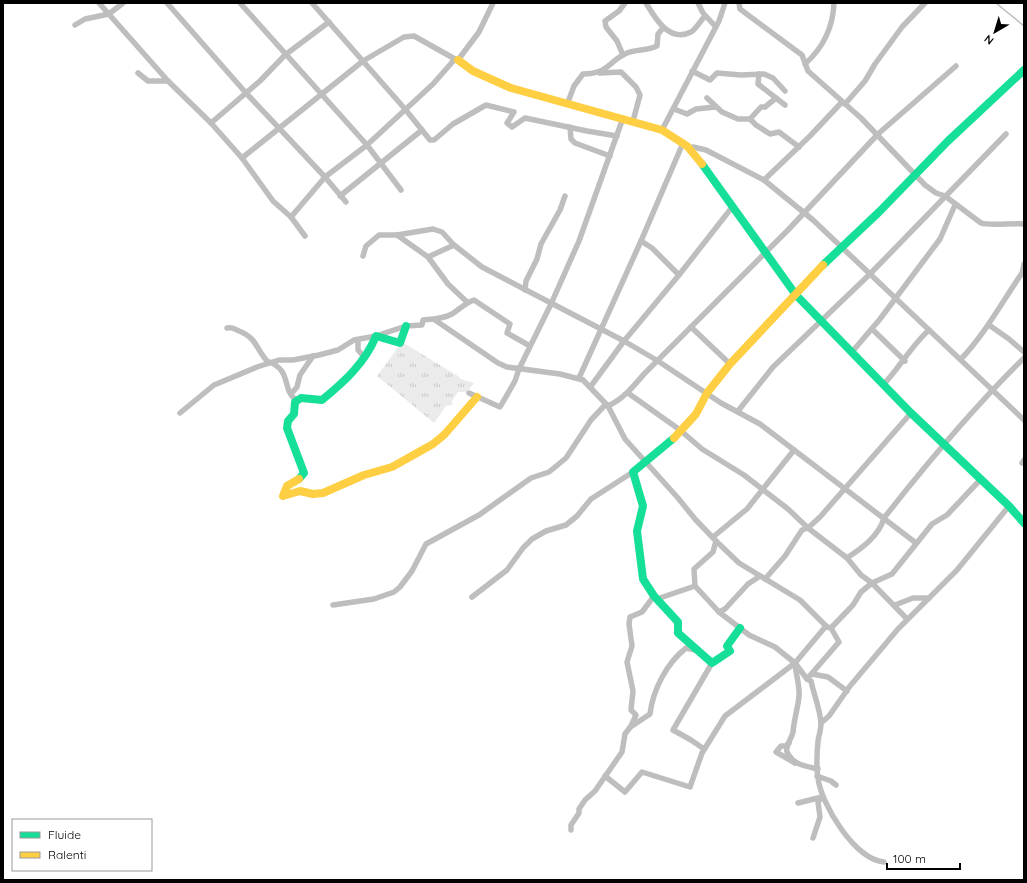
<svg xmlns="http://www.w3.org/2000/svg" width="1027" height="883" viewBox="0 0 1027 883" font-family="Quicksand,sans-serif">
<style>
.grass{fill:url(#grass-tufts)}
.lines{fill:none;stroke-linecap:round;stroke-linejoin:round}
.stream{stroke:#bdbdbd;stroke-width:1.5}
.street{stroke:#bebebe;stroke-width:5.5}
.fast{stroke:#16e098;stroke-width:8}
.slow{stroke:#ffcf43;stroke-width:8}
</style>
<defs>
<pattern id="grass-tufts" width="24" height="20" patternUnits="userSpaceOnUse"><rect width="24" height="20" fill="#ebebeb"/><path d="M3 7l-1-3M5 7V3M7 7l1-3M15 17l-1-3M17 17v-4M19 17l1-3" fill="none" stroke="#c8c8c8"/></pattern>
</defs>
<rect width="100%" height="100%" fill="#fff"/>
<polygon class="grass" points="402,342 458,376 461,379 474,383 467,392 458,392 452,401 452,405 446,406 434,423 377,376"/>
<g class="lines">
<polyline class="stream" points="996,3 1024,26"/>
<g class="street">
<polyline points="99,3 168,81 211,123 242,158 273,201 291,217 305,236"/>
<polyline points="167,3 246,93 325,177 346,202"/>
<polyline points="240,3 367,145 401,190"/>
<polyline points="312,3 405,109 430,140 434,140 453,124 486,105 514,112 507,123 512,127 525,118 587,131 617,136"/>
<path d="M646 3C655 18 669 43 691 32 696 29 701 20 705 16"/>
<polyline points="698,3 703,13 715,26"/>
<path d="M739 3 740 9 802 55 808 71 861 118 925 185 936 193 945 196 981 223C989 226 1013 223 1024 224"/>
<polyline points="75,25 85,19 109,14 123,3"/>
<polyline points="623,55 617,41 606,27 605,21 619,11 625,3"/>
<path d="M805 64C824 47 833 28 834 3"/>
<polyline points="692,71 710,80 717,73 741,75 764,74 773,78 785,91"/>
<polyline points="138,73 148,81 168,81"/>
<polyline points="600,73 621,72 636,87 640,95 633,121"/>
<polyline points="759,74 758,84 785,105"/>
<polyline points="707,98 722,112 738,119 750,119"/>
<polyline points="776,98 765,107 761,107 750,119 756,125 770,134 779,132 799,147"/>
<path d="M568 102 574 86 583 74C609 74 608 61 627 53 637 49 647 51 657 46L658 34 663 28"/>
<polyline points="845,104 865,81 875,64 902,27 925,3"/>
<polyline points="674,109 687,114 696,109 715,107"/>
<polyline points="211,123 260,81 285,55 329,22"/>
<polyline points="570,127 571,139 575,143 610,156"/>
<polyline points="662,130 719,21 725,3"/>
<polyline points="689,148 693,147 706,150 764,180 813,220 1024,420"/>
<polyline points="242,158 363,61 404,37 414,36 455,59"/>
<polyline points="764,180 810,136 842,102"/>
<polyline points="340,196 422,130"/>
<polyline points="291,217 325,177 367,145 433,84 455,59 458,60 479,32 493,3"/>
<polyline points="397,235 428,257 454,245"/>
<polyline points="641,241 652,248 679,275"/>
<polyline points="363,256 366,246 379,235 397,235 433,229 442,232 454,245 482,267 624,341 658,361 721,403 760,424 916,543"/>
<polyline points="428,257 448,284 467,302"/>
<polyline points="525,290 526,281 537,259 541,244 560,210 565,196"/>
<polyline points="435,320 498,363 507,367 560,374 583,380 608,406 625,439 678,498 695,519 716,541 739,563 800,600 827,627 831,628 839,642 807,679"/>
<polyline points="989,325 1009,339 1024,352"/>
<polyline points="691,327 730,364"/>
<path d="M227 328C234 327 234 329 239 331 257 338 256 349 267 361 293 370 281 389 296 400"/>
<polyline points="872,329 905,361"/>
<polyline points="358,340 358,350 365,358"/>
<polyline points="852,352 880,319 940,239 955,205"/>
<path d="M961 359C985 334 1002 302 1022 273L1024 264"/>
<polyline points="579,378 641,241 683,143"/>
<path d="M884 384C900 367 912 345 929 330"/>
<polyline points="591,386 624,341 679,275 733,206"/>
<polyline points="469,393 500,407 515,381 519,369 551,304 579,241 623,118"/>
<polyline points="628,393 680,430 702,449 744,475 788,509 808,528 847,558 861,575 872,583 907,619"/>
<polyline points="291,394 297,387 300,375 313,356"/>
<path d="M608 406C623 399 633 387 644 374L788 230 878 134 956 66"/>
<polyline points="738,411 773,367 870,274 1006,134"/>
<path d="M180 413 214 385 257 367 279 360H293L319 355 338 350 354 340 376 336 406 326 422 325 423 320C433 319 443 319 452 314 460 309 465 303 474 300L510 324 507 333 530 346"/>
<polyline points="1022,463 1024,460"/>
<polyline points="713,537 747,509 794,450"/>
<path d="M716 541 713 552 694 569 695 586 719 612 749 635 775 647 795 663 807 679 811 681C814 695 820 709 821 723 821 729 819 735 818 741 817 752 816 767 818 778 821 804 855 860 884 862"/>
<path d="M847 558C862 548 879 536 884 518 928 462 973 408 1024 358"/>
<polyline points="765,579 785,556 802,530 808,528 820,517 911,413"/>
<polyline points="472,597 507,570 523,548 532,539 546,531 566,525 577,516 591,499 633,472"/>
<polyline points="657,599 695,586"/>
<polyline points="333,605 374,599 394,592 400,587 412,571 426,544 479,515 531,478 549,472 566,458 591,420 605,405"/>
<polyline points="895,605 913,598 929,598"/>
<polyline points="719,612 725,609 748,584 760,576"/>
<polyline points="831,628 853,605 861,592 872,583 892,574 932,524 947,515 981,479"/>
<path d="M795 665C796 673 800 688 799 696 798 708 794 719 793 732 792 738 785 746 787 752 793 765 805 766 818 769"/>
<polyline points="812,674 828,677 847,691"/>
<polyline points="821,723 829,716 850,686 898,629 957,570 1009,506"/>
<path d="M632 726 650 714C653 689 667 663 686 648L695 650"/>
<polyline points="789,743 786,746 781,746 776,752 795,763"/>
<polyline points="704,749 691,740 673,730 712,663"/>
<polyline points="605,776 625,792 642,772 690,787 702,753 725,716 795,663 826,626"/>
<polyline points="817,776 831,781 836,785"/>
<polyline points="798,803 822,797"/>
<polyline points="571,830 571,825 579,813 579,809 585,800 595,791 622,752 625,734 631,726 636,715 631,710 633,691 627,662 632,646 629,624 630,617 642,612 654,596"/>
<polyline points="813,838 820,817 818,802 822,797"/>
</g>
<g class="fast">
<polyline points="702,164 796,295 911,413 1009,506 1024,523"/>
<polyline points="823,265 879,212 948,141 1024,70"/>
<polyline points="674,438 633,472 643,506 637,531 643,579 654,596 678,622 678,633 712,663 730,651 727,646 740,628"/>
<path d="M299 479 304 473 287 428 288 421 294 414 295 402 301 398 322 400C344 382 365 363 376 336L400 343 406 326"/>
</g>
<g class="slow">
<polyline points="458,60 473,71 511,88 662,130 687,146 702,164"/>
<polyline points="674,438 696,414 707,393 730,364 823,265"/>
<polyline points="299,479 287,486 283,496 300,491 313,494 323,493 364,475 392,467 433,444 444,435 477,397"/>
</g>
</g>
<rect width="1027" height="883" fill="none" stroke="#000000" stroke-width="8"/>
<rect x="12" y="819" width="140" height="52" fill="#ffffff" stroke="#999999"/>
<rect x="20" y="832" width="20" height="6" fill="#16e098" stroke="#999999"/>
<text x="48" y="839" font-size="12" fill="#000000">Fluide</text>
<rect x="20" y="852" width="20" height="6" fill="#ffcf43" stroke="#999999"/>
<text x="48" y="859" font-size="12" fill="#000000">Ralenti</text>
<g transform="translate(995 32) rotate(218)" stroke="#ffffff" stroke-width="3" paint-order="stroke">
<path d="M0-3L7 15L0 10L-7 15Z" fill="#000000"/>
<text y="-6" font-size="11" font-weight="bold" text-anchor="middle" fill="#000000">N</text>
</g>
<path d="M887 863v6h73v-6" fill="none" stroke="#000000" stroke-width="2"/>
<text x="893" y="863" font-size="12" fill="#000000" stroke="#ffffff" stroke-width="3" paint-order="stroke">100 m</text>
</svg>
